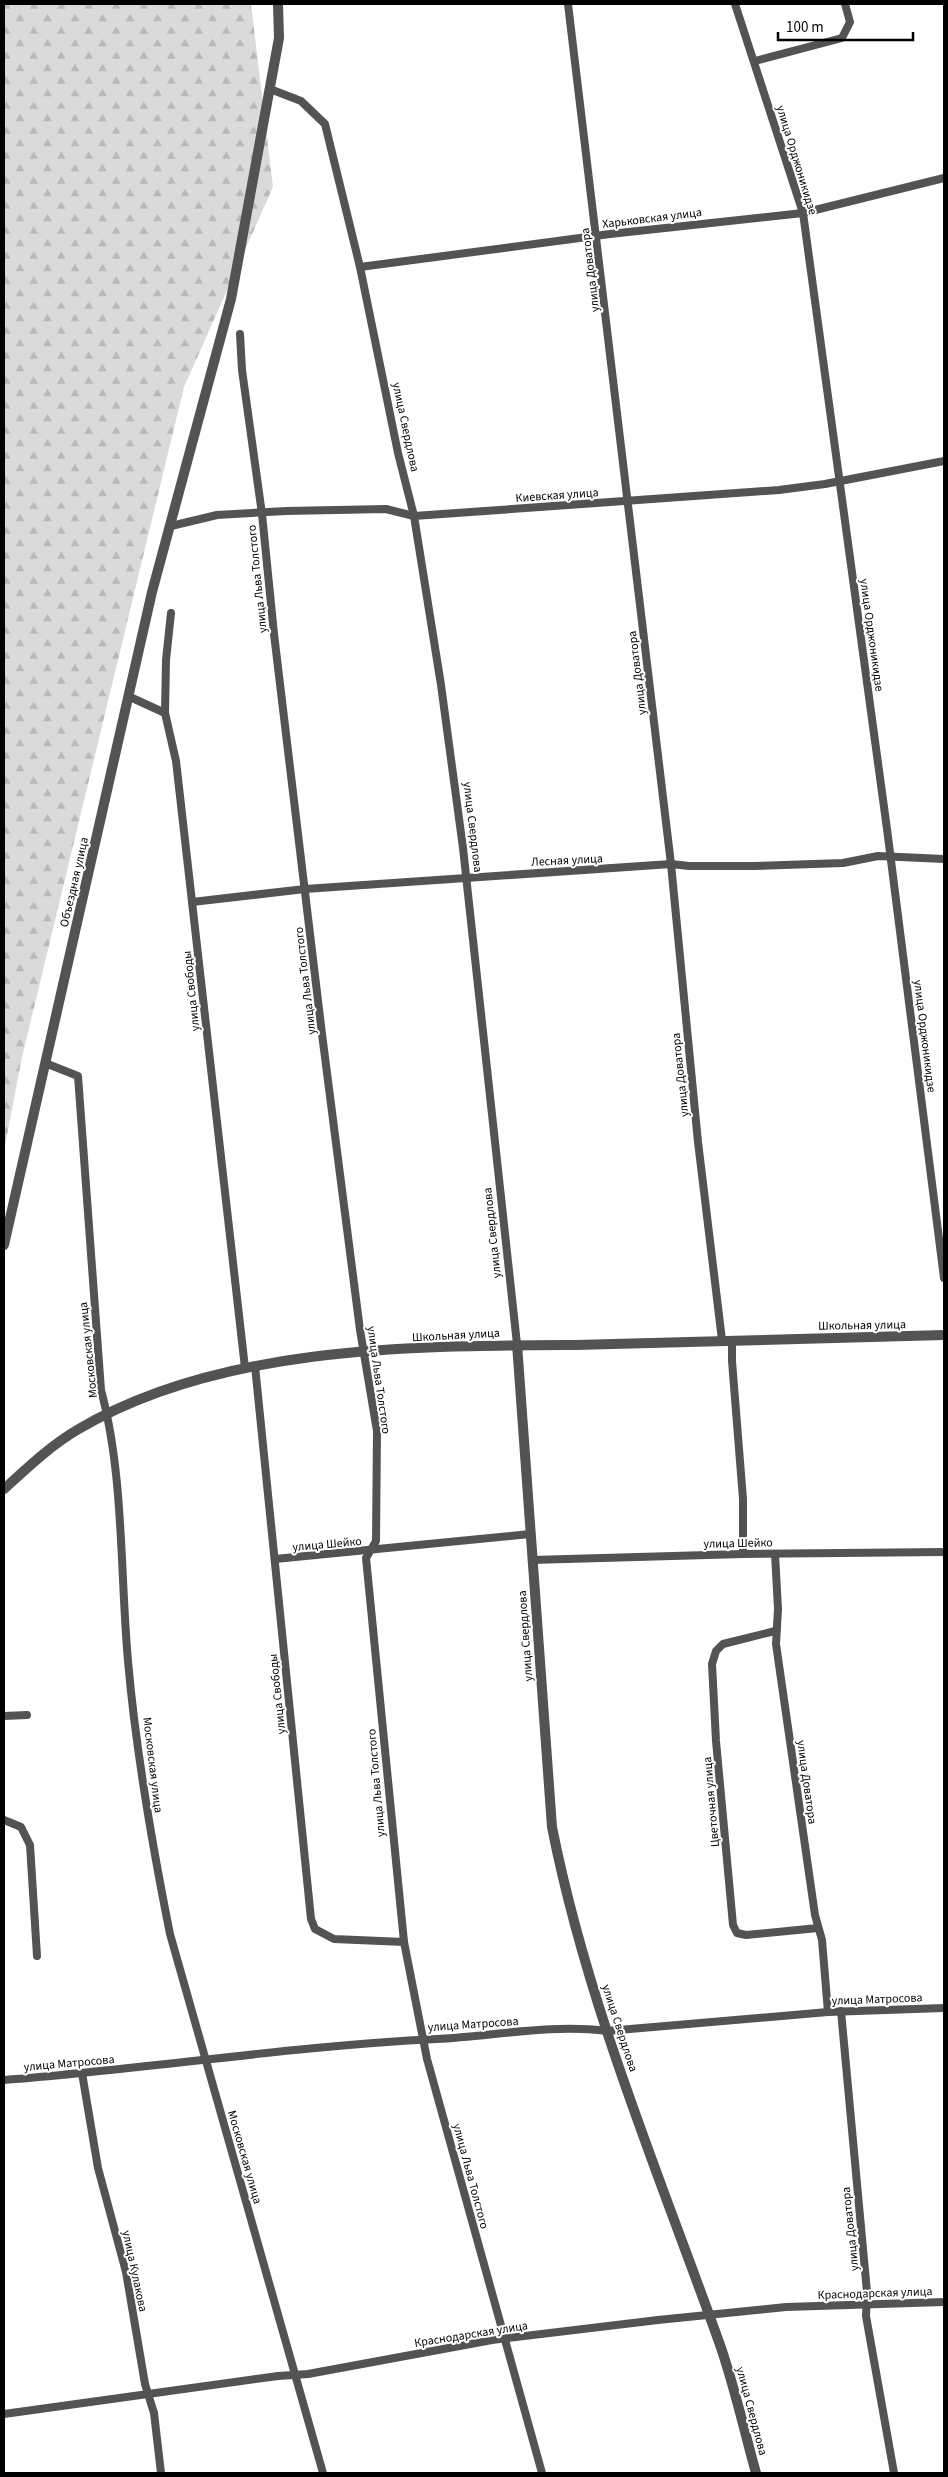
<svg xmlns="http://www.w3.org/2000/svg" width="948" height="2477" viewBox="0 0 948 2477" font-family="'Source Sans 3',sans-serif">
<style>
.forest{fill:url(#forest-firs)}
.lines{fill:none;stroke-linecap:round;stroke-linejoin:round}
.minor{stroke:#535353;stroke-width:8}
.tertiary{stroke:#535353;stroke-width:10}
.labels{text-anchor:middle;stroke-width:4;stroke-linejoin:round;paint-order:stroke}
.street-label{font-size:12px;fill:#000;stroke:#fff}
</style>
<defs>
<pattern id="forest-firs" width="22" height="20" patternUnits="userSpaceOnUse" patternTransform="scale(1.25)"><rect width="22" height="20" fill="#dadada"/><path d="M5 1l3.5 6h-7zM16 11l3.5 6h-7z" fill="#b9b9b9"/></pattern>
</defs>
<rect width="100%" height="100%" fill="#fff"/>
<polygon class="forest" points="4,4 251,4 273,187 184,387 22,1057 4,1151"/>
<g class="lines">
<g class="minor">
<polyline points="568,4 671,864 698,1142 722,1340"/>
<polyline points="735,4 803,213 887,829 944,1278"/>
<polyline points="755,61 842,38 850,22 845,4"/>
<polyline points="270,89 301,101 325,124 360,267 398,453 414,516 441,685 463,848 517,1344"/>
<polyline points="360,267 610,234 803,213 944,178"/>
<polyline points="240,334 242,370 262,514 274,634 322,1034 360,1330 377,1431 376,1541 366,1558 404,1942 427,2059 542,2473"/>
<polyline points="171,526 217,515 286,511 386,509 414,516 779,490 825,484 944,461"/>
<polyline points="171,613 166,660 165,713 176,761 245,1368"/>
<polyline points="130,697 165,713"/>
<polyline points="192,902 305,889 671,864 689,866 754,866 843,863 878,856 944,859"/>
<path d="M45 1063 78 1076 101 1390C124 1475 120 1572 128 1661 136 1753 152 1844 170 1934L323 2473"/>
<polyline points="732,1340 732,1361 743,1499 743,1554"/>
<polyline points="255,1366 311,1919 315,1929 334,1939 404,1942"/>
<polyline points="775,1554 778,1609 776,1644 815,1915 822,1940 828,2012"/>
<polyline points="275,1559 530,1534"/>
<polyline points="532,1560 743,1554 944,1552"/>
<polyline points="775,1631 723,1644 716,1651 712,1664 716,1741 733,1925 737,1933 746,1935 818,1928"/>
<polyline points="4,1716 27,1715"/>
<polyline points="4,1820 21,1827 30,1845 37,1956"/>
<polyline points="841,2011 867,2292 866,2316 894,2473"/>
<polyline points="82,2073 98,2168 126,2272 145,2384 154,2413 161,2473"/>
<path d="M4 2080C148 2069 292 2046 437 2039 494 2036 551 2024 607 2031L828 2012 944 2008"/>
<polyline points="4,2414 278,2376 308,2374 492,2340 658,2320 786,2307 944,2302"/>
</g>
<g class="tertiary">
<polyline points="4,1245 152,592 231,299 279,38 278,4"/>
<path d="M517 1344 552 1827C587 2004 658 2172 719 2342 734 2384 744 2430 756 2473"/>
<path d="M4 1489C27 1468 50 1446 77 1430 220 1345 414 1346 576 1345L944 1335"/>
</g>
</g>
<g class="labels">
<g class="street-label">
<text transform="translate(797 160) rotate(73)" y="4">улица Орджоникидзе</text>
<text transform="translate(652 218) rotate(-7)" y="4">Харьковская улица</text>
<text transform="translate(590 270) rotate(-97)" y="4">улица Доватора</text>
<text transform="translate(406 427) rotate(78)" y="4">улица Свердлова</text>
<text transform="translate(557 495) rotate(-4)" y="4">Киевская улица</text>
<text transform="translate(257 579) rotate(-96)" y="4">улица Льва Толстого</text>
<text transform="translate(872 635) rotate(82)" y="4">улица Орджоникидзе</text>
<text transform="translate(637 673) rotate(-97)" y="4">улица Доватора</text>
<text transform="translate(473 827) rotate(83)" y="4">улица Свердлова</text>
<text transform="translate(567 860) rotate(-3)" y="4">Лесная улица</text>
<text transform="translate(74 882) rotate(-77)" y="4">Объездная улица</text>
<text transform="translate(305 981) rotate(-97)" y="4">улица Льва Толстого</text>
<text transform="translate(191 991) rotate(-96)" y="4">улица Свободы</text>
<text transform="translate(925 1036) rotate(83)" y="4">улица Орджоникидзе</text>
<text transform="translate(680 1075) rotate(-96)" y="4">улица Доватора</text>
<text transform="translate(492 1233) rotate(-96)" y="4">улица Свердлова</text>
<text transform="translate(862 1325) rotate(-1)" y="4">Школьная улица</text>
<text transform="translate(456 1335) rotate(-3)" y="4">Школьная улица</text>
<text transform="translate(88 1350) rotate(-96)" y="4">Московская улица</text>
<text transform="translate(379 1380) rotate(82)" y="4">улица Льва Толстого</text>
<text transform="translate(738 1543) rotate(-1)" y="4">улица Шейко</text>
<text transform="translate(327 1544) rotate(-5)" y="4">улица Шейко</text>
<text transform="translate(525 1636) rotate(-94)" y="4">улица Свердлова</text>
<text transform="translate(277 1694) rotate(-96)" y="4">улица Свободы</text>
<text transform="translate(153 1765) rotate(83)" y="4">Московская улица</text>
<text transform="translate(807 1782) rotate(82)" y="4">улица Доватора</text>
<text transform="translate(376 1783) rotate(-95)" y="4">улица Льва Толстого</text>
<text transform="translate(711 1802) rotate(-95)" y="4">Цветочная улица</text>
<text transform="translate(877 1999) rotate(-2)" y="4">улица Матросова</text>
<text transform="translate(473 2024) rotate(-4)" y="4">улица Матросова</text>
<text transform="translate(620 2028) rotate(72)" y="4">улица Свердлова</text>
<text transform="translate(69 2063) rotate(-5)" y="4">улица Матросова</text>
<text transform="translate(245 2157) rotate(74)" y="4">Московская улица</text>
<text transform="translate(471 2176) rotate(75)" y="4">улица Льва Толстого</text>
<text transform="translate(850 2229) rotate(-96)" y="4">улица Доватора</text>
<text transform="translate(135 2271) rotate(78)" y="4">улица Кулакова</text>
<text transform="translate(875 2293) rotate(-2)" y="4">Краснодарская улица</text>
<text transform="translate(471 2334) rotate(-9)" y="4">Краснодарская улица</text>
<text transform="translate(752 2411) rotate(75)" y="4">улица Свердлова</text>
</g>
</g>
<rect width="948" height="2477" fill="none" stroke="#000000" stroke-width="10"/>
<path d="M778 32v8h135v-8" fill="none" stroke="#000000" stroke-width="2.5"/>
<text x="786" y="32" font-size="15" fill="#000000" stroke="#ffffff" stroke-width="4" paint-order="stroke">100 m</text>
</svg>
